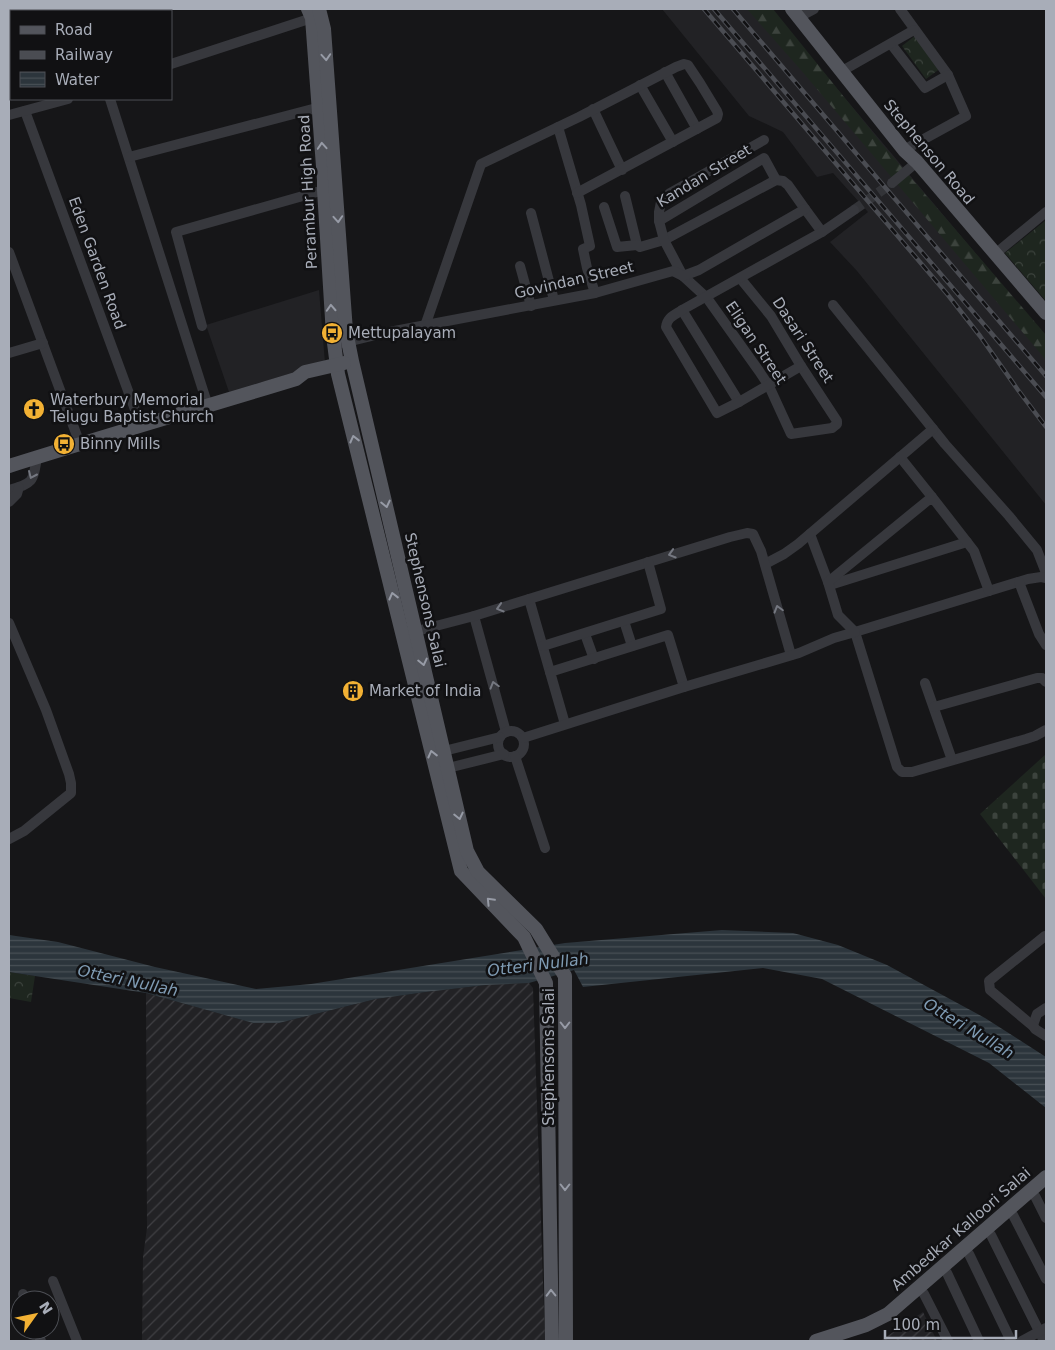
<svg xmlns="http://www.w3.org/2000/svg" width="1055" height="1350" viewBox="0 0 1055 1350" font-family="'DejaVu Sans',sans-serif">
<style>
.built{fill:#222225}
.industrial{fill:url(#industrial-furrows)}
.forest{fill:url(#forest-firs)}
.cemetery{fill:url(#cemetery-stones)}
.park{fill:url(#park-crowns)}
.water{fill:url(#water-rules)}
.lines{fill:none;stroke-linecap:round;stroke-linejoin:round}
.minor-tunnel{stroke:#333438;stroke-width:10;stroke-dasharray:10 5;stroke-linecap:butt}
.minor{stroke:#37383d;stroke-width:10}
.major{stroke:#53555c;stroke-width:14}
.rail-casing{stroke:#4a4c52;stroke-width:4.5}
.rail{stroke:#111113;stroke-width:2.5;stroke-dasharray:8;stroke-linecap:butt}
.oneway{stroke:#979ba6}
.oneway2{stroke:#757881}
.labels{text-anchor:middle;stroke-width:5;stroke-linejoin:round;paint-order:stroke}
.street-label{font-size:15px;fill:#a8adb8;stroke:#111113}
.poi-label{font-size:15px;fill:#a8adb8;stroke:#111113;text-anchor:start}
.water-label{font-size:16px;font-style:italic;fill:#7f9bb3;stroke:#111113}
</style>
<defs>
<pattern id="industrial-furrows" width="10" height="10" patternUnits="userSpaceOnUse" patternTransform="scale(1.25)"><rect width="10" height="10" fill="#222225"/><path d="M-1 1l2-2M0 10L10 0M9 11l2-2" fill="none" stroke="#3f3f43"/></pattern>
<pattern id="forest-firs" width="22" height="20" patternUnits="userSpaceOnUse" patternTransform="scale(1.25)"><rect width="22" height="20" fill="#1e261f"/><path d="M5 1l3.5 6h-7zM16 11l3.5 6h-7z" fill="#3c433d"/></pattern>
<pattern id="cemetery-stones" width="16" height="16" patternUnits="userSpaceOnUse" patternTransform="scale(1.25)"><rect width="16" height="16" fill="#1e261f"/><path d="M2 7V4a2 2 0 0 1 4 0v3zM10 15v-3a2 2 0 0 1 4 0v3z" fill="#3c433d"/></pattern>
<pattern id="park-crowns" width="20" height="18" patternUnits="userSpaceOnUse" patternTransform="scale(1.25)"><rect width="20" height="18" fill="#1e261f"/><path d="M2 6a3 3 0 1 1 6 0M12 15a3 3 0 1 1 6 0" fill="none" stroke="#3c433d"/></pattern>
<pattern id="water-rules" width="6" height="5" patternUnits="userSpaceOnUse" patternTransform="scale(1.25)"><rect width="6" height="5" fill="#2c353c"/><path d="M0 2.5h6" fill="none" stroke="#485056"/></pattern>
</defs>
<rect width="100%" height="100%" fill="#161618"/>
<g class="built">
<polygon points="662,9 770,9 1046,337 1046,505 857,271 830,242 868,212 833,173 817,177 783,132 749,116"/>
<polygon points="319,290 325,363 229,392 206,325"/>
</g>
<g class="industrial">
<polygon points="529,983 533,988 545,1341 142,1341 143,1257 147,1228 146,993 253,1023 279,1023 376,999 426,992 486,985"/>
<polygon points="923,1312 937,1341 880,1341"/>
</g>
<polygon class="forest" points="747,9 773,9 882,144 1046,335 1046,360 800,69"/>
<polygon class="cemetery" points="1046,754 1046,899 980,814"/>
<g class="park">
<polygon points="916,35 941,68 926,79 902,46"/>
<polygon points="1046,220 1046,301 1005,253"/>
<polygon points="9,972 35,976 31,1002 9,998"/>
</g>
<polygon class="water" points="722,930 793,933 838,945 887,965 985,1018 1046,1057 1046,1108 989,1063 822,979 763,968 583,987 574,970 529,983 486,985 426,992 376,999 279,1023 253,1023 146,993 9,972 9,935 58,942 155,967 256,989 311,984 565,943"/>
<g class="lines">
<polyline class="minor-tunnel" points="854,210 892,183"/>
<g class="minor">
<polyline points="39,9 40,11"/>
<polyline points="900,9 948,75 966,116 904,150"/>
<polyline points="799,17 814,9"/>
<polyline points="9,39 11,38"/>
<polyline points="891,44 925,88 948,75"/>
<polyline points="171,64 312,18"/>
<polyline points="842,71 914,30"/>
<polyline points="665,72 697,129"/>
<polyline points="640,85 673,142"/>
<polyline points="110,99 208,406"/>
<polyline points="593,109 622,170"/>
<polyline points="25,111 141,426"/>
<polyline points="9,115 68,99"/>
<polyline points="558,127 581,205 590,246 583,249 587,268 595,293"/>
<polyline points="129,157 324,106"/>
<polyline points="892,183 917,162"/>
<polyline points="625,196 637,245"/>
<polyline points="604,207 617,247 637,245 640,247 664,240 776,180 783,181 788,185 805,209 822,232"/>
<polyline points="531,213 554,300"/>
<polyline points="659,221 764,158 776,180"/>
<polyline points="9,252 80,444"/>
<polyline points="995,254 1046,212"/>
<polyline points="520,266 531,306"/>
<polyline points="740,278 771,316 801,366 837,421 837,424 832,428 791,434 769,386 759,371 707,298 683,276 664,240 659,221 659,212 661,202 670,193 764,140"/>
<polyline points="833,305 945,444 1009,516 1037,550 1046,573"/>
<polyline points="682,310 739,402"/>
<polyline points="202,326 176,232 324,190"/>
<polyline points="425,326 481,164 579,117 676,67 684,64 688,65 700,83 717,111 718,114 717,118 577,193"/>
<polyline points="343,343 384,333 595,293 673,271 683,276 699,270 805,209"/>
<polyline points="9,353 43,343"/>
<path d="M801 366 739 402 717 413 666 327C667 317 675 315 682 310L822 232 854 210"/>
<polyline points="900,457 932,497"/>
<path d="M9 490C33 483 33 483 37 457"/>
<polyline points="9,502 17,494 19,487"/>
<polyline points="810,534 828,582"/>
<polyline points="765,564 784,554 798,544 933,429"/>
<polyline points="1046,578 1041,577 1028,579 855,632 897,767 902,772 912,772 1026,739 1035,736 1046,730"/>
<polyline points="1019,582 1039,634 1046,645"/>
<polyline points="830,585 967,542"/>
<polyline points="529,599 550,672"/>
<polyline points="474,616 506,732"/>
<polyline points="624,621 632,646"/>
<polyline points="9,623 46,710 69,774 71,783 71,793 24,831 9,839"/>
<polyline points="409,633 474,616 730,537 747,533 753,534 761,551 791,655"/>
<polyline points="585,634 594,659"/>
<polyline points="543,646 661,609 648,562"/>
<polyline points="925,683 952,760"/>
<polyline points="934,707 1037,678 1042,678 1046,682"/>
<polyline points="565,724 550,672 668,635 684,687"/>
<circle cx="511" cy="744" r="13"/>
<polyline points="523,738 684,687 799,653 834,638 855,632 838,615 828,582 932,497 974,551 989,591"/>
<polyline points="444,751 500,737"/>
<polyline points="515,756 545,848"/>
<polyline points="448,768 504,754"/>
<polyline points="1046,1008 1037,1014 1033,1025 1035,1029 1046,1036"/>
<polyline points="1034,1027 990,990 989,981 1045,936 1046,936"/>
<polyline points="1035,1196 1046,1218"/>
<polyline points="1013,1215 1046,1279"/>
<polyline points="991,1235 1044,1341"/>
<polyline points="969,1254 1011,1341"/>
<polyline points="947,1273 979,1341"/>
<polyline points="53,1281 77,1341"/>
<polyline points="919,1288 924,1294 948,1341"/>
<polyline points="23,1294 25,1300"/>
<polyline points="37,1330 41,1341"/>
<polyline points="1022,1341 1046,1328"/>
</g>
<g class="major">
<polyline points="308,9 312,18 324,180 324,190 333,335 338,374 461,871 524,937 546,983 552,1341"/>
<polyline points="319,9 324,29 346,331 352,361 467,851 478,872 536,929 565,976 566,1341"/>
<polyline points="792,9 904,150 917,162 1046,313"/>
<path d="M9 466C104 436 201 408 296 379L305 372 344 363"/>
<polyline points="816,1341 866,1325 888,1314 1046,1177"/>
</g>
<g class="rail-casing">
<g id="rail">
<polyline points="704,9 948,295 980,336 1018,390 1046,427"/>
<polyline points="714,9 1046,397"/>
<polyline points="733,9 1046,376"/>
</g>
</g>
<use href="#rail" class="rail"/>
</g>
<defs><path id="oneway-chevron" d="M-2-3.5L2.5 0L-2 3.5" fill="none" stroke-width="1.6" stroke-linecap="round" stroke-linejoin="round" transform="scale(1.25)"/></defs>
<g class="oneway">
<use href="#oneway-chevron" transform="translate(326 57) rotate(86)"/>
<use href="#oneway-chevron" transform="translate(322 146) rotate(-94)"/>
<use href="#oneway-chevron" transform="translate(338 219) rotate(86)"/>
<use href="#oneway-chevron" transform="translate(331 308) rotate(-93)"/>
<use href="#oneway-chevron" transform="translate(354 439) rotate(-104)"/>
<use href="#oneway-chevron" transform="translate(386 504) rotate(77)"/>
<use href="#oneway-chevron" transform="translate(393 596) rotate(-104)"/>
<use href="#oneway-chevron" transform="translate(423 662) rotate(77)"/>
<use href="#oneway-chevron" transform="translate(432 754) rotate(-104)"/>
<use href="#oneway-chevron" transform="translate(459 816) rotate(77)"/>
<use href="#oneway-chevron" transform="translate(490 901) rotate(-134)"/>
<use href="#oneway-chevron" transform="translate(565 1025) rotate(90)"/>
<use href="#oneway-chevron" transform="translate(565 1187) rotate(90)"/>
<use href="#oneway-chevron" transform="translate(551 1293) rotate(-91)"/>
</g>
<g class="oneway2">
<use href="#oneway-chevron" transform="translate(32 475) rotate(114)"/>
<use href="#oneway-chevron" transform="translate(672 554) rotate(163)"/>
<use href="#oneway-chevron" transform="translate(500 608) rotate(163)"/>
<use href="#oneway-chevron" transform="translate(778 609) rotate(-106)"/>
<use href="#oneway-chevron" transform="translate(494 685) rotate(-106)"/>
</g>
<defs>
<g id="bus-disc" transform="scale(1.125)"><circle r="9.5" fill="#f2b134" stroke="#111113"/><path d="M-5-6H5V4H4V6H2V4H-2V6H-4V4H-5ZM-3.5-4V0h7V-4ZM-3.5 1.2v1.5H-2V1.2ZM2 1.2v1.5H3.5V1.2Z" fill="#111"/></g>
<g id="church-disc" transform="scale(1.125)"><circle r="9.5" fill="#f2b134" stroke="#111113"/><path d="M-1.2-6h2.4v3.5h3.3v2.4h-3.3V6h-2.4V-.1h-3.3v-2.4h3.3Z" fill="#111"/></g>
<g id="building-disc" transform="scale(1.125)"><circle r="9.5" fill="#f2b134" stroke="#111113"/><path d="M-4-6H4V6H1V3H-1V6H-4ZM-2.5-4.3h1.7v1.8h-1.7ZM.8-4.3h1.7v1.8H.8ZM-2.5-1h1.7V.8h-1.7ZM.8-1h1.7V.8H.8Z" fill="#111"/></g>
</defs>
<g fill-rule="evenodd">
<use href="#bus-disc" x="332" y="333"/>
<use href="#church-disc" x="34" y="409"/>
<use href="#bus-disc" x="64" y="444"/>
<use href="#building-disc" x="353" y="691"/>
</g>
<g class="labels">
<g class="street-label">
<text transform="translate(929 152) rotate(50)" y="5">Stephenson Road</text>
<text transform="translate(704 176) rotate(-31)" y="5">Kandan Street</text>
<text transform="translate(308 192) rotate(-93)" y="5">Perambur High Road</text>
<text transform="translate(97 263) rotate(70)" y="5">Eden Garden Road</text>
<text transform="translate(574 280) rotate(-13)" y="5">Govindan Street</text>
<text transform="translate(803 340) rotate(57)" y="5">Dasari Street</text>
<text transform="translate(756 343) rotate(56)" y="5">Eligan Street</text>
<text transform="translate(425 600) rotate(77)" y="5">Stephensons Salai</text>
<text transform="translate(549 1057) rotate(-90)" y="5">Stephensons Salai</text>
<text transform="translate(961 1229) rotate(-41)" y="5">Ambedkar Kalloori Salai</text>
</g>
<g class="poi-label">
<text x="348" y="338">Mettupalayam</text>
<text x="50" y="405">Waterbury Memorial<tspan x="50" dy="17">Telugu Baptist Church</tspan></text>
<text x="80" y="449">Binny Mills</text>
<text x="369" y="696">Market of India</text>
</g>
<g class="water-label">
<text transform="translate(538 964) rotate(-7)" y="6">Otteri Nullah</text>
<text transform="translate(128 980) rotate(12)" y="6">Otteri Nullah</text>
<text transform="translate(969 1028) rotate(31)" y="6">Otteri Nullah</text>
</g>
</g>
<rect width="1055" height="1350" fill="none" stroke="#a8adb8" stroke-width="20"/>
<rect x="10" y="10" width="162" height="90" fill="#111113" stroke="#4d4f55"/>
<rect x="20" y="26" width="25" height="8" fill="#53555c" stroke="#4d4f55"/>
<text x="55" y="35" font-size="15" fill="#a8adb8">Road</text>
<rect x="20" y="51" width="25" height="8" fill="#4a4c52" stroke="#4d4f55"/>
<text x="55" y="60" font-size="15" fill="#a8adb8">Railway</text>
<rect x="20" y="72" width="25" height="15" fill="url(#water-rules)" stroke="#4d4f55"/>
<text x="55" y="85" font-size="15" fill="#a8adb8">Water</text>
<g transform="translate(35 1315) rotate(57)"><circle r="24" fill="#111113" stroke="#4d4f55"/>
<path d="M0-4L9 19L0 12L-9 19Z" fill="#f2b134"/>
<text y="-8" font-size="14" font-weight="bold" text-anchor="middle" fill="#a8adb8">N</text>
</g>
<path d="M885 1330v8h131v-8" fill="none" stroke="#a8adb8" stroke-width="2.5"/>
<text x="892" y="1330" font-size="15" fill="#a8adb8" stroke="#111113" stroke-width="4" paint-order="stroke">100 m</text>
</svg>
